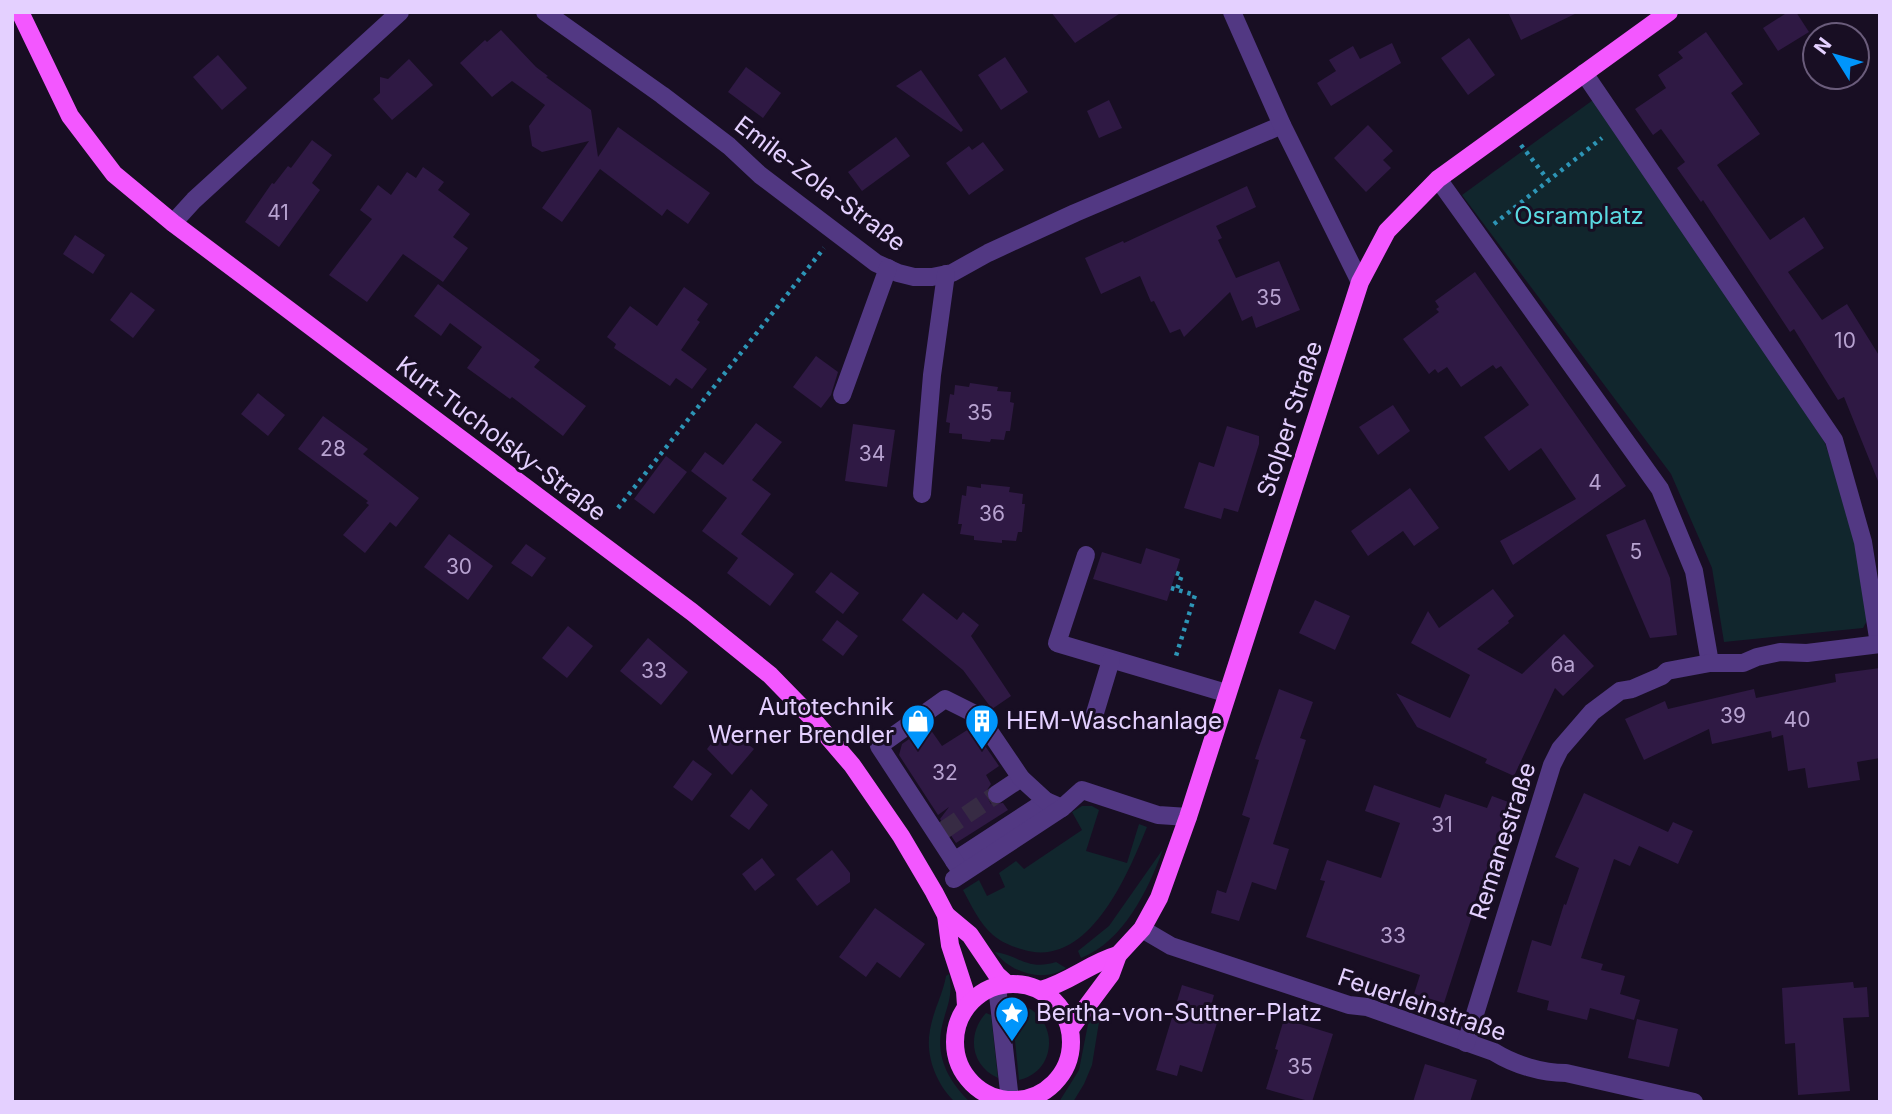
<svg xmlns="http://www.w3.org/2000/svg" width="1892" height="1114" viewBox="0 0 1892 1114" font-family="Inter,sans-serif">
<style>
.green{fill:#11262d}
.building{fill:#2f1944}
.lines{fill:none;stroke-linecap:round;stroke-linejoin:round}
.minor-tunnel{stroke:#372b44;stroke-width:18;stroke-dasharray:18 9;stroke-linecap:butt}
.path{stroke:#2d95b6;stroke-width:4.5;stroke-dasharray:3.5 5;stroke-linecap:butt}
.minor{stroke:#523883;stroke-width:18}
.major{stroke:#f357ff;stroke-width:18}
.labels{text-anchor:middle;stroke-width:6;stroke-linejoin:round;paint-order:stroke}
.number-label{font-size:21px;fill:#b7a2d0}
.street-label{font-size:24px;fill:#e4d0ff;stroke:#180e23}
.park-label{font-size:24px;fill:#5ad9e1;stroke:#180e23}
.poi-label{font-size:24px;fill:#e4d0ff;stroke:#180e23;text-anchor:start}
</style>
<rect width="100%" height="100%" fill="#180e23"/>
<g class="green">
<polygon points="1593,100 1796,395 1825,443 1855,535 1869,617 1863,628 1724,642 1712,568 1671,474 1462,195"/>
<path d="M1082 806H1092L1099 810 1086 851 1127 863 1139 824 1147 827C1128 874 1088 972 1021 949 1011 946 1001 942 993 935 980 924 971 905 963 890L979 880 987 896 1005 887 999 873 1016 861 1024 869 1082 830 1072 812Z"/>
<path d="M1163 849C1149 889 1123 942 1081 958L1078 951 1109 926Z"/>
<path d="M995 952C1018 955 1028 971 1056 962L1066 968C1043 983 1011 973 995 952Z"/>
<path d="M949 974C953 995 948 1003 943 1022 934 1054 947 1080 970 1102H955C936 1084 925 1055 930 1030 933 1011 943 994 946 976Z"/>
<path d="M1016 1004C1058 1011 1061 1070 1019 1080L1012 1011Z"/>
<polygon points="1098,1008 1100,1016 1092,1065 1084,1084 1073,1102 1059,1102 1079,1070 1088,1024"/>
<path d="M986 1013 991 1015 998 1078C970 1065 967 1034 986 1013Z"/>
</g>
<g class="building">
<polygon points="1051,12 1122,12 1075,43"/>
<polygon points="1508,12 1579,12 1521,40"/>
<polygon points="1788,12 1796,12 1809,32 1778,51 1763,28"/>
<polygon points="501,30 536,67 548,76 546,77 591,110 598,157 618,127 710,193 688,224 667,209 662,216 600,169 562,222 542,208 589,141 542,152 532,146 529,126 545,105 512,81 492,97 460,63 485,40 487,42"/>
<polygon points="1706,32 1743,84 1731,93 1760,134 1717,165 1770,240 1804,217 1824,248 1788,272 1822,320 1847,304 1880,357 1880,486 1844,397 1838,400 1794,329 1790,332 1703,200 1701,202 1677,168 1685,162 1661,129 1653,135 1635,109 1666,88 1658,75 1683,58 1678,52"/>
<polygon points="1469,38 1495,75 1468,95 1441,58"/>
<polygon points="1392,43 1401,63 1331,106 1317,83 1336,71 1329,60 1353,46 1360,59"/>
<polygon points="218,55 247,88 222,110 193,77"/>
<polygon points="1005,57 1028,92 1001,110 978,75"/>
<polygon points="409,59 433,85 392,120 373,99 380,93 380,77 388,79"/>
<polygon points="746,67 781,93 763,118 728,92"/>
<polygon points="921,70 963,130 961,132 896,86"/>
<polygon points="1109,100 1122,128 1099,138 1087,111"/>
<polygon points="1368,125 1393,151 1383,160 1391,168 1366,192 1334,158"/>
<polygon points="896,137 910,156 862,191 848,172"/>
<polygon points="312,140 332,155 312,183 320,190 279,247 245,222 272,183 274,184 288,166 291,168"/>
<polygon points="983,142 1004,170 969,195 946,163 969,146 972,150"/>
<polygon points="423,167 444,182 438,190 470,214 453,237 468,248 443,282 403,254 367,302 329,275 372,219 360,210 378,185 391,195 407,172 416,178"/>
<polygon points="1247,186 1256,207 1216,226 1222,238 1218,240 1236,278 1279,261 1300,310 1256,328 1252,316 1242,321 1230,292 1184,337 1180,329 1170,333 1154,301 1151,302 1140,276 1101,294 1085,258 1123,241 1124,243"/>
<polygon points="75,235 105,255 93,274 63,254"/>
<polygon points="1475,272 1626,486 1513,565 1500,541 1576,499 1541,448 1509,471 1484,437 1529,405 1501,366 1496,369 1493,365 1461,387 1447,367 1438,373 1435,369 1429,374 1403,339 1439,312 1436,309 1439,307 1435,301"/>
<polygon points="438,284 540,360 534,367 586,406 563,436 512,397 510,399 467,368 482,347 450,323 441,336 414,316"/>
<polygon points="684,287 708,304 697,320 700,322 681,350 707,369 692,389 676,378 670,386 614,348 616,344 607,337 630,306 657,326"/>
<polygon points="131,292 155,310 133,338 110,320"/>
<polygon points="816,356 838,372 831,395 821,408 793,387"/>
<polygon points="970,383 998,387 997,391 1011,392 1010,402 1014,403 1010,431 1006,431 1004,440 991,439 990,442 962,439 962,434 949,433 950,423 946,422 950,394 954,395 955,385 969,387"/>
<polygon points="258,393 285,415 268,436 241,414"/>
<polygon points="1393,405 1410,431 1378,455 1359,427"/>
<polygon points="323,416 368,449 363,454 419,498 396,527 390,522 365,553 343,535 369,505 366,503 368,501 298,449"/>
<polygon points="756,423 782,442 752,480 771,494 741,534 794,574 770,606 727,573 738,558 702,531 727,498 691,471 705,452 723,465"/>
<polygon points="853,424 895,430 887,487 845,481"/>
<polygon points="1227,426 1259,436 1259,444 1238,512 1224,508 1221,519 1184,508 1199,462 1214,467"/>
<polygon points="666,456 687,472 654,514 634,499"/>
<polygon points="981,484 1010,487 1009,492 1023,494 1022,504 1025,504 1022,532 1018,532 1016,541 1002,540 1002,543 974,540 974,536 960,534 962,524 958,524 962,495 966,496 967,486 981,488"/>
<polygon points="1410,488 1439,528 1414,546 1403,531 1368,556 1351,531"/>
<polygon points="1645,519 1670,578 1677,635 1650,638 1606,535"/>
<polygon points="449,534 493,566 468,600 424,567"/>
<polygon points="526,544 546,558 532,577 511,563"/>
<polygon points="1146,548 1180,559 1167,601 1093,579 1102,552 1141,564"/>
<polygon points="831,572 859,593 843,614 815,592"/>
<polygon points="1493,589 1514,616 1508,621 1509,623 1477,649 1522,674 1564,634 1594,666 1563,696 1555,688 1514,776 1485,763 1487,759 1417,727 1396,693 1450,718 1470,675 1411,643 1428,611 1439,628"/>
<polygon points="923,593 957,620 963,612 979,625 971,636 1011,696 992,709 963,670 902,620"/>
<polygon points="1315,600 1350,616 1335,650 1299,633"/>
<polygon points="837,620 858,636 843,656 822,640"/>
<polygon points="568,626 593,646 567,678 542,658"/>
<polygon points="648,638 688,672 661,705 620,671"/>
<polygon points="1880,668 1880,758 1857,762 1860,780 1808,788 1805,768 1788,771 1783,735 1772,738 1771,731 1712,744 1709,729 1644,760 1625,719 1665,701 1668,709 1754,689 1756,698 1836,682 1835,674"/>
<polygon points="1279,689 1313,702 1300,738 1306,740 1273,844 1289,849 1276,890 1252,882 1239,921 1211,913 1217,890 1226,893 1250,818 1242,815 1259,760 1255,759"/>
<polygon points="725,726 754,749 732,775 707,749"/>
<polygon points="928,726 942,746 972,727 999,766 986,775 991,784 987,790 986,795 991,804 1003,803 1008,810 956,843 940,819 949,807 938,815 899,755 902,744"/>
<polygon points="693,760 712,774 692,801 673,787"/>
<polygon points="1374,785 1440,808 1445,794 1487,808 1492,796 1511,803 1470,915 1472,916 1444,1003 1414,994 1420,975 1306,937 1325,881 1320,880 1327,860 1381,878 1400,823 1365,811"/>
<polygon points="751,789 768,805 749,830 730,816"/>
<polygon points="1584,793 1668,832 1673,822 1693,831 1678,864 1639,846 1630,866 1614,859 1592,924 1581,958 1603,964 1601,970 1625,976 1620,994 1640,1000 1634,1020 1590,1008 1587,1020 1547,1010 1549,1001 1517,992 1532,940 1551,946 1564,904 1566,905 1579,868 1555,857"/>
<polygon points="832,850 850,873 850,882 817,906 796,879"/>
<polygon points="762,858 775,875 755,891 742,874"/>
<polygon points="875,908 925,944 900,978 877,962 866,977 839,957"/>
<polygon points="1853,982 1854,988 1867,987 1869,1017 1843,1018 1850,1091 1798,1095 1795,1043 1785,1044 1782,988"/>
<polygon points="1182,985 1214,995 1210,1010 1220,1013 1202,1072 1180,1065 1177,1076 1156,1070"/>
<polygon points="1284,1019 1333,1034 1312,1102 1266,1089 1278,1050 1275,1049"/>
<polygon points="1637,1019 1678,1029 1669,1067 1628,1058"/>
<polygon points="1425,1064 1477,1080 1470,1102 1413,1102"/>
</g>
<g class="lines">
<polyline class="minor-tunnel" points="944,830 997,794"/>
<g class="path">
<polyline points="1521,145 1548,180"/>
<polyline points="1494,224 1602,138"/>
<polyline points="618,508 824,248"/>
<polyline points="1176,573 1182,575 1177,589"/>
<polyline points="1171,588 1195,595 1176,656"/>
</g>
<g class="minor">
<polyline points="545,12 662,95 729,146 760,175 876,263 898,273 914,277 932,277 952,273 988,253 1075,213 1282,125"/>
<polyline points="1232,12 1282,125 1360,282"/>
<polyline points="1584,73 1834,440 1863,542 1879,644"/>
<polyline points="1438,179 1660,489 1694,571 1710,663"/>
<polyline points="173,223 194,200 400,12"/>
<polyline points="842,395 888,268"/>
<polyline points="922,494 932,375 946,274"/>
<polyline points="1086,555 1057,643 1226,693"/>
<polyline points="1095,713 1111,660"/>
<polyline points="997,794 1021,778"/>
<polyline points="954,861 1046,801"/>
<polyline points="962,873 879,746 945,699 979,716 1021,778 1046,801 1062,808"/>
<polyline points="954,879 1062,808 1082,790 1158,815 1188,817"/>
<path d="M1142 929 1171 946 1349 1005 1367 1007 1494 1052C1515 1065 1542 1073 1566 1073L1694 1102"/>
<polyline points="997,986 1010,1100"/>
<polyline points="1466,1043 1552,765 1560,749 1592,712 1620,691 1632,689 1662,676 1667,671 1710,663 1743,663 1757,657 1780,652 1807,653 1880,644"/>
</g>
<g class="major">
<polyline points="20,12 70,116 114,174 173,223 358,362 692,612 770,675 810,716 852,765 901,836 934,892 946,915 950,945 965,991 966,1006"/>
<polyline points="946,915 970,935 997,975 1007,984"/>
<circle cx="1013" cy="1042" r="58"/>
<path d="M1041 990C1070 982 1090 963 1118 955"/>
<polyline points="1070,1029 1111,974 1118,955 1142,929 1159,898 1188,817 1360,282 1387,231 1438,179 1669,12"/>
</g>
</g>
<defs>
<g id="shop-pin" transform="scale(1.75)"><path d="M0 17L-7.5 6A9.5 9.5 0 1 1 7.5 6Z" fill="#0095fb" stroke="#180e23"/><path d="M-5-2.5h2.3a2.7 3.5 0 0 1 5.4 0H5L5.5 6h-11ZM-1.5-2.5h3a1.5 2.3 0 0 0-3 0Z" fill="#fff"/></g>
<g id="building-pin" transform="scale(1.75)"><path d="M0 17L-7.5 6A9.5 9.5 0 1 1 7.5 6Z" fill="#0095fb" stroke="#180e23"/><path d="M-4-6H4V6H1V3H-1V6H-4ZM-2.5-4.3h1.7v1.8h-1.7ZM.8-4.3h1.7v1.8H.8ZM-2.5-1h1.7V.8h-1.7ZM.8-1h1.7V.8H.8Z" fill="#fff"/></g>
<g id="sight-pin" transform="scale(1.75)"><path d="M0 17L-7.5 6A9.5 9.5 0 1 1 7.5 6Z" fill="#0095fb" stroke="#180e23"/><path d="M0-6L1.8-2.2L6-1.7L2.9 1.2L3.7 5.4L0 3.3L-3.7 5.4L-2.9 1.2L-6-1.7L-1.8-2.2Z" fill="#fff"/></g>
</defs>
<g fill-rule="evenodd">
<use href="#shop-pin" x="918" y="721"/>
<use href="#building-pin" x="982" y="721"/>
<use href="#sight-pin" x="1012" y="1013"/>
</g>
<g class="labels">
<g class="number-label">
<text x="278" y="220">41</text>
<text x="1269" y="305">35</text>
<text x="1845" y="348">10</text>
<text x="980" y="420">35</text>
<text x="333" y="456">28</text>
<text x="872" y="461">34</text>
<text x="1595" y="490">4</text>
<text x="992" y="521">36</text>
<text x="1636" y="559">5</text>
<text x="459" y="574">30</text>
<text x="1563" y="672">6a</text>
<text x="654" y="678">33</text>
<text x="1733" y="723">39</text>
<text x="1797" y="727">40</text>
<text x="945" y="780">32</text>
<text x="1442" y="832">31</text>
<text x="1393" y="943">33</text>
<text x="1300" y="1074">35</text>
</g>
<g class="street-label">
<text transform="translate(820 184) rotate(37)" y="8">Emile-Zola-Straße</text>
<text transform="translate(1290 419) rotate(-72)" y="8">Stolper Straße</text>
<text transform="translate(501 439) rotate(37)" y="8">Kurt-Tucholsky-Straße</text>
<text transform="translate(1503 841) rotate(-72)" y="8">Remanestraße</text>
<text transform="translate(1422 1005) rotate(19)" y="8">Feuerleinstraße</text>
</g>
<g class="park-label">
<text x="1579" y="224">Osramplatz</text>
</g>
<g class="poi-label">
<text x="894" y="715" text-anchor="end">Autotechnik<tspan x="894" dy="28">Werner Brendler</tspan></text>
<text x="1006" y="729">HEM-Waschanlage</text>
<text x="1036" y="1021">Bertha-von-Suttner-Platz</text>
</g>
</g>
<rect width="1892" height="1114" fill="none" stroke="#e4d0ff" stroke-width="28"/>
<g transform="translate(1836 56) rotate(307)"><circle r="33" fill="#180e23" stroke="#6a5c7b" stroke-width="2"/>
<path d="M0-5L12 26L0 18L-12 26Z" fill="#0095fb"/>
<text y="-10" font-size="19" font-weight="bold" text-anchor="middle" fill="#e4d0ff">N</text>
</g>
</svg>
